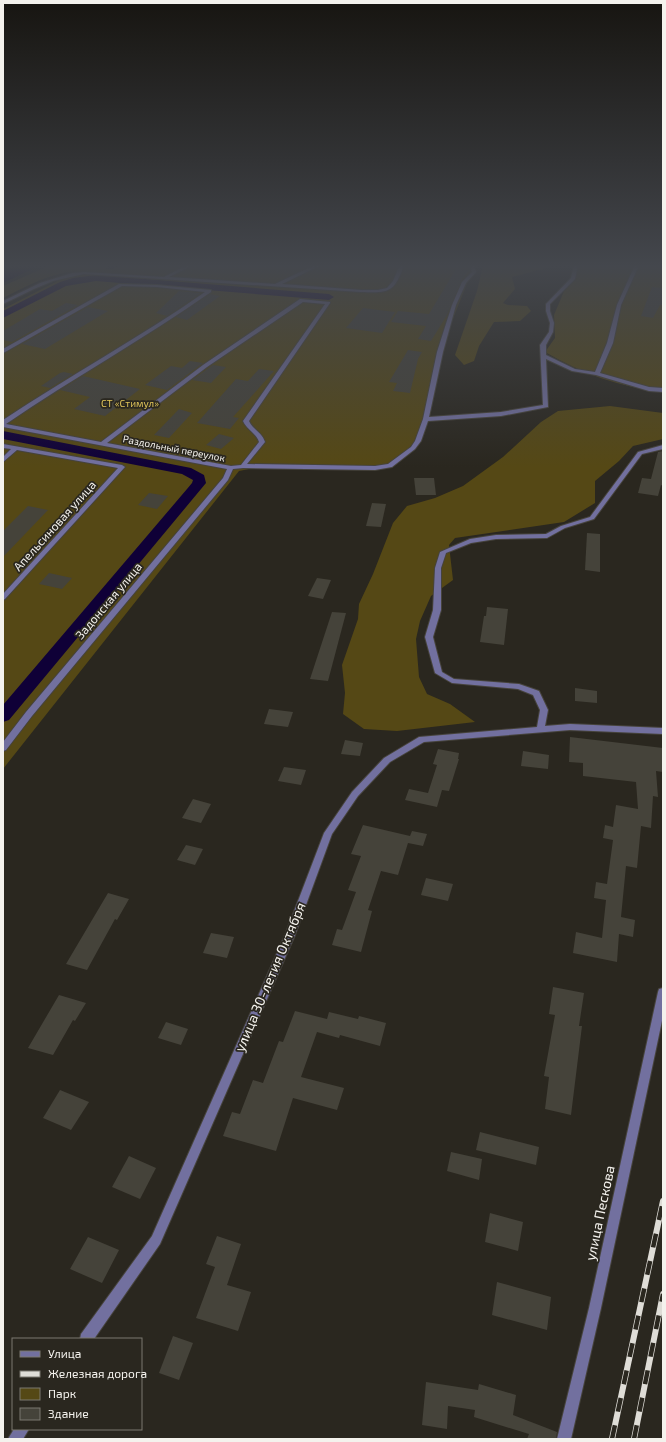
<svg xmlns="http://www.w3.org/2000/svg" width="666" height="1442" viewBox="0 0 666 1442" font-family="'Exo 2',sans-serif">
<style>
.green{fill:#554815}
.water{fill:#0f0037}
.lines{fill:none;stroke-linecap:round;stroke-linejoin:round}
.canal{fill:#0f0037;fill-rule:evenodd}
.building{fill:#45433a}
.street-casing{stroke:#46433c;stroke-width:2}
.street{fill:#72709f;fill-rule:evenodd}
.rail-casing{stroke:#dfddd7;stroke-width:6}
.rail{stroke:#2a271f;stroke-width:4.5;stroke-dasharray:14;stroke-linecap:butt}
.labels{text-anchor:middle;stroke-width:3.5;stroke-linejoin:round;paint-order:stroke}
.far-park-label{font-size:10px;fill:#e2c65a;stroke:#2a271f}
.far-street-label{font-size:10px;fill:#f4f2ed;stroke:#2a271f}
.street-label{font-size:12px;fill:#f4f2ed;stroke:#2a271f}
.near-street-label{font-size:14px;fill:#f4f2ed;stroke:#2a271f}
</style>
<rect width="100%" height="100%" fill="#2a271f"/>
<g class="green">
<path d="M51 265H471L472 271 448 331 427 424 404 456 386 466 254 468 239 471 3 769V309L77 271C50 273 27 286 3 298V286Z"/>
<polygon points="483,265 550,265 550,267 512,277 515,289 503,303 508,305 527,306 531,311 520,321 494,322 479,346 474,361 464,365 455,355 477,291"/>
<path d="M575 265H663V392C621 387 582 374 545 352L555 338 554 315Z"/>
<polygon points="610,406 663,413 663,439 633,446 619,461 595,481 595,503 564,522 455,538 449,545 453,580 431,596 420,621 416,639 419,677 427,694 450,704 475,722 397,731 364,729 343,714 345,693 342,665 358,619 359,604 373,574 393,523 407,506 435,498 463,486 503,457 541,422 558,411"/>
</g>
<polygon class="water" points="3,265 41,265 3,283"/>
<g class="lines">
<g class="canal">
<polygon points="106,265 119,265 113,269 107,269 105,267"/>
<polygon points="96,275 329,294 334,297 329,300 96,281 66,286 3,318 3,311 60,282 73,278"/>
<polygon points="3,431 191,468 204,475 206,483 9,720 3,722 3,705 187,489 192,483 193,480 182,474 3,439"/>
</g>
</g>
<g class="building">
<polygon points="456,269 469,270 461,281 447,315 431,341 418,339 426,326 391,322 398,311 429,314"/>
<polygon points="652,287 663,288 663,305 660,305 653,318 641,316"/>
<polygon points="179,291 201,293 167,316 156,313"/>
<polygon points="210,294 220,296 187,320 176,317"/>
<polygon points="66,303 78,305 12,342 3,340 3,331 40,309 52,311"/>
<polygon points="88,307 108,311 45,349 22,344"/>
<polygon points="363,308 395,312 382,333 346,328"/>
<polygon points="408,350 422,352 418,359 410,393 393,391 397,383 389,382"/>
<polygon points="190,361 203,363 167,390 145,385 171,366 182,368"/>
<polygon points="213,365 226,367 211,383 192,380"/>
<polygon points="259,369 274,371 233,417 239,418 230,429 197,423 236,379 248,381"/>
<polygon points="64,372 73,374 50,388 41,386 60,373"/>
<polygon points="83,376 140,389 105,416 74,409 90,397 60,390"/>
<polygon points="179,409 192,413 169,438 154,435"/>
<polygon points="219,434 234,438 221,449 206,445"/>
<polygon points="663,451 663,486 661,485 658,496 638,493 642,478 651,479 658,452"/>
<polygon points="414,478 434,478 436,495 416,495"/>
<polygon points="149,493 168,496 157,509 138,505"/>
<polygon points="372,503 386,504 381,527 366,526"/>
<polygon points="28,506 48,510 3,557 3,531"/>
<polygon points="587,533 600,534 600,572 585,570"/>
<polygon points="49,573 72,578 62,589 39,584"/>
<polygon points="317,578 331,580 323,599 308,596"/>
<polygon points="487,607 508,609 504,645 480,642 484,616 486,616"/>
<polygon points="332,612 346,613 328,681 310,679"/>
<polygon points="575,688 597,691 597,703 575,701"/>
<polygon points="269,709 293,712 288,727 264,724"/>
<polygon points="570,737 663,748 663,772 656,771 658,797 653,796 651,828 641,826 637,868 626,866 621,917 635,920 633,937 619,934 617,962 573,953 576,932 602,938 606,900 594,898 596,882 607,884 613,840 603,838 605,825 613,827 616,805 638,809 636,782 583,776 583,763 569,762"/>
<polygon points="345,740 363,743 360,756 341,754"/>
<polygon points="438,749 459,753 458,759 459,759 449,791 442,790 437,807 405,800 409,789 428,793 437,765 433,764"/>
<polygon points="523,751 549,755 548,769 521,766"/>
<polygon points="284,767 306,770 301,785 278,781"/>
<polygon points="193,799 211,804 201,823 182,818"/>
<polygon points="363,825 410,836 412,831 427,834 423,846 408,843 398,875 381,871 368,910 372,911 361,952 332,945 337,929 342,930 356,892 348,890 361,856 351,854"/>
<polygon points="186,845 203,849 195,865 177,860"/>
<polygon points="426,878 453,884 448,901 421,895"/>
<polygon points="108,893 129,899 117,920 115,919 87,970 66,964"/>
<polygon points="211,933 234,937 227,958 203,953"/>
<polygon points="553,987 584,993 579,1026 582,1026 571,1115 545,1109 549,1077 544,1076 555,1015 549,1014"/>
<polygon points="59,995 86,1003 75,1021 73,1020 53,1055 28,1048"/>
<polygon points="295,1011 327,1019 329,1012 358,1019 359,1016 386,1023 380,1046 340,1035 339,1038 317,1032 301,1077 344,1088 337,1110 293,1098 276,1151 223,1136 232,1112 240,1114 253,1080 263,1083 279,1041 283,1042"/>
<polygon points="166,1022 188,1029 181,1045 158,1038"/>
<polygon points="60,1090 89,1102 71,1130 43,1118"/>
<polygon points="480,1132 539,1147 536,1165 476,1150"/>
<polygon points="451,1152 482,1159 479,1180 447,1171"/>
<polygon points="129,1156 156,1168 140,1199 112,1187"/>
<polygon points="490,1213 523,1222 518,1251 485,1242"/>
<polygon points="217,1236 241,1244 227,1285 251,1292 238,1331 196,1318 215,1267 206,1264"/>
<polygon points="88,1237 119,1250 102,1283 70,1269"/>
<polygon points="497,1282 551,1297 547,1330 492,1315"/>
<polygon points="173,1336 193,1343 179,1380 159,1373"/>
<polygon points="426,1382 478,1390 479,1384 516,1395 513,1415 557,1432 556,1439 527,1439 529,1434 474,1417 475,1410 448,1406 447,1429 422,1425"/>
</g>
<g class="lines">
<g class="street-casing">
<g id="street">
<path d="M187 265H193L169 277 275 284 315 265H321L282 284 361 290H378L387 288 393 281 400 265H404C394 293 389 293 361 292L84 274 53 281 34 289 3 304V301L40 283 72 273 84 272 164 277Z"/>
<path d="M470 265H474L476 272 466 283 456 305 443 352 429 417 501 412 543 405 540 345 549 332 550 323 546 311V304L571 278 574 265H578L575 279 550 304V311L554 323 553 332 546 345V355L575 369 595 372 607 343 617 305 635 265H639L621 305 613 343 600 373 649 387 663 388V392L649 391 596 375 572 371 546 359 548 407 501 416 428 421 421 441 415 449 392 467 375 470 243 468 233 469 228 480 32 716 6 750 3 751V742L26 712 223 478 227 469 3 427V420C69 376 139 338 205 292L157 287 122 286 5 352 3 353V349L119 284 157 285 211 290V292C144 339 73 378 6 424L101 442 203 365 300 299 330 302V303L249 421C253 430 262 432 265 442L247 464 375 466 388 464 411 447 415 441 423 419 437 352 452 305 462 282 472 272ZM303 302 325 304 243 421C247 430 256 433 259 442L241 465 231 466 107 443 207 367Z"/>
<polygon points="3,444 122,465 125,467 5,599 3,600 3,594 118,468 17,450 3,462 3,457 11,449 3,448"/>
<polygon points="663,445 663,449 642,454 594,519 565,528 547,538 496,539 471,543 446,553 441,568 441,610 433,637 442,672 454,679 519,684 539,691 548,710 545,726 570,724 663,728 663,734 570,730 424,742 390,762 358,796 332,834 295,935 160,1244 94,1339 80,1339 81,1334 152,1236 285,935 324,833 352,792 384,758 419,737 537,727 540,710 533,695 518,689 452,683 435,673 425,637 433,610 435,568 440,552 470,539 496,535 546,534 561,526 590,517 638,452"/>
<polygon points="663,988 663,1016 601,1308 571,1439 557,1439 589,1308 658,992 659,989"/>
<polygon points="14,1429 29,1429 23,1439 8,1439"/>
</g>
</g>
<use href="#street" class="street"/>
<g class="rail-casing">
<g id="rail">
<polyline points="612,1439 663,1201"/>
<polyline points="634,1439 663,1294"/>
</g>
</g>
<use href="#rail" class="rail"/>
</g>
<linearGradient id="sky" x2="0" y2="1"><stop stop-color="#171511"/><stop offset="0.57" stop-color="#44474d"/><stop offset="1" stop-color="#44474d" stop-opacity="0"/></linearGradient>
<rect width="666" height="467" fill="url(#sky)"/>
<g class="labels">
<g class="far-park-label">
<text x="130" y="407">СТ «Стимул»</text>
</g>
<g class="far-street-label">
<text transform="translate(174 448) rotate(11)" y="4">Раздольный переулок</text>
</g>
<g class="street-label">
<text transform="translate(55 526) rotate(-48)" y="4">Апельсиновая улица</text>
<text transform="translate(109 601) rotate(-50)" y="4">Задонская улица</text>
</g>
<g class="near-street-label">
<text transform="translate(270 977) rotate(-67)" y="5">улица 30-летия Октября</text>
<text transform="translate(600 1213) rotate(-78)" y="5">улица Пескова</text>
</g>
</g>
<rect width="666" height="1442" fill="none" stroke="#f4f2ed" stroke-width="8"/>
<rect x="12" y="1338" width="130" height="92" fill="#2a271f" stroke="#7b7871"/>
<rect x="20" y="1351" width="20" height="6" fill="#72709f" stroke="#7b7871"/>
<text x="48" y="1358" font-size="12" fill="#f4f2ed">Улица</text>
<rect x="20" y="1371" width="20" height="6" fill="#dfddd7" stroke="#7b7871"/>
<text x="48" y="1378" font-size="12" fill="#f4f2ed">Железная дорога</text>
<rect x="20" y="1388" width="20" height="12" fill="#554815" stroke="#7b7871"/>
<text x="48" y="1398" font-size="12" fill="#f4f2ed">Парк</text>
<rect x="20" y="1408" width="20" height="12" fill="#45433a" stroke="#7b7871"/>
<text x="48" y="1418" font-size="12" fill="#f4f2ed">Здание</text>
</svg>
